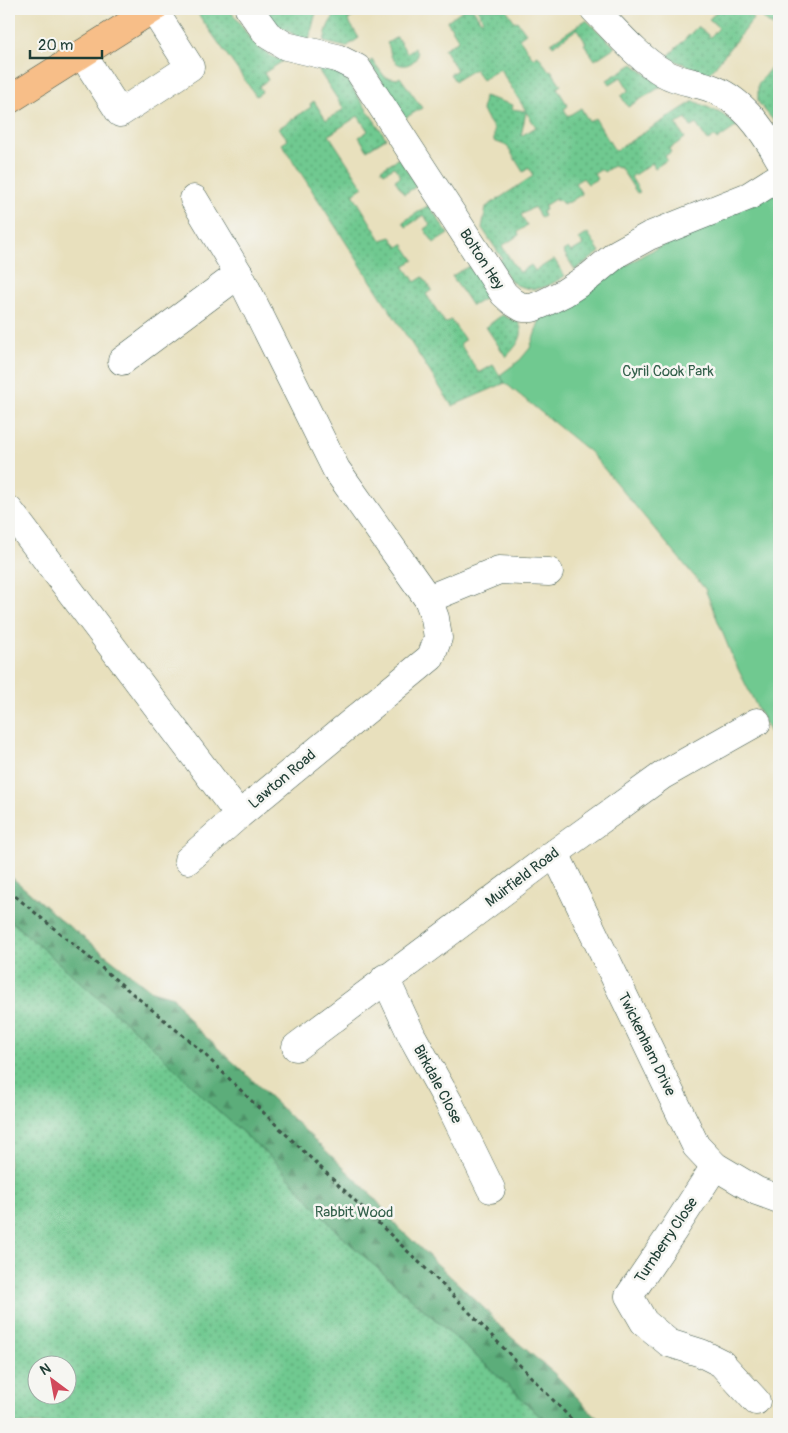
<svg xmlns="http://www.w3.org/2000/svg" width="788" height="1433" viewBox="0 0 788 1433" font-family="Pangolin,sans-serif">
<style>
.grass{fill:url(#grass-dots);stroke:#488362;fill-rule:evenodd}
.forest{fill:url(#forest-firs);stroke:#3e7557}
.park{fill:#70c990;stroke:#488362}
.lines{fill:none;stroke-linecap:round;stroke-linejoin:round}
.minor-casing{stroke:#3d5549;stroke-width:29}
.major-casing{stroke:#3d5549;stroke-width:29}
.path{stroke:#3d5549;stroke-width:3;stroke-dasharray:4 4;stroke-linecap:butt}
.minor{stroke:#fff;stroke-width:28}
.major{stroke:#f7be88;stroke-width:28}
.labels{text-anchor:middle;stroke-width:5;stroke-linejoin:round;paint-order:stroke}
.street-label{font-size:15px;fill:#1f3d34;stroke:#f6f6f2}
.park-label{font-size:15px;fill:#33604b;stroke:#f6f6f2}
</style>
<defs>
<pattern id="grass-dots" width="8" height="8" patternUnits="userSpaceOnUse" patternTransform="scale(1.25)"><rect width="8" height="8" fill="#70c990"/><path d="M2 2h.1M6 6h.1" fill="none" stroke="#5ba476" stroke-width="1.8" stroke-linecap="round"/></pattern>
<pattern id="forest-firs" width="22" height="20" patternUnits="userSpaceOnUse" patternTransform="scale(1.25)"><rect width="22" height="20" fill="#5cad7a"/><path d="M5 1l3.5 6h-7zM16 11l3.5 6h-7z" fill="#4b8e65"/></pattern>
</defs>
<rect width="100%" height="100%" fill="#f6f6f2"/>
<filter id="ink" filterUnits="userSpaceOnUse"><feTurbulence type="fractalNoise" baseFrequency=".02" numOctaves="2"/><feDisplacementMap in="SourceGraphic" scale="10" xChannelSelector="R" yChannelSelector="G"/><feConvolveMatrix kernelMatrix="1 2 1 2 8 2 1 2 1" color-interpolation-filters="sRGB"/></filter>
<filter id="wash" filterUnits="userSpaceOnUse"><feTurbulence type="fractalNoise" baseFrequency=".0096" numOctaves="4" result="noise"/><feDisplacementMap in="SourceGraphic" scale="20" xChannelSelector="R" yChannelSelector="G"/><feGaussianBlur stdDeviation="1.12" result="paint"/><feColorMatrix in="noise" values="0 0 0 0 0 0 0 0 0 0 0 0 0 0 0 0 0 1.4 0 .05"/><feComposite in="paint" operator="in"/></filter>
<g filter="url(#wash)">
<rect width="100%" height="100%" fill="#e8e0bd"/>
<g class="grass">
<path d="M199 9H228C237 17 243 29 250 38 258 49 271 57 283 61L264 73 268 80 259 86 262 92 256 96 196 11Z"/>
<polygon points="264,9 318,9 315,16 309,40 297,37 274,22"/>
<path d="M343 9H356L359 13 348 20 359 38 346 47 324 42C327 26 329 19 343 9Z"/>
<path d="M464 9H473L481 21 483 19 477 9H506L515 22 517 21 526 33 519 38 533 58 538 55 549 71 551 70 561 85 557 88 568 106 564 109 568 116 581 108 589 122 595 118 615 151 694 101 722 114 737 126 717 140 714 137 708 141 696 124 691 127 686 119 676 124 685 138 669 149 671 152 665 156 667 160 655 168 652 163 631 177 640 192 637 193 620 167 618 168 613 166 604 172 602 169 594 174 597 179 588 184 583 178 575 183 582 194 568 203 567 202 563 204 559 200 557 201 555 199 544 206 546 209 542 212 544 216 541 218 534 207 521 215 527 225 518 232 519 235 502 246 519 273 531 265 535 271 554 259 565 276C552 284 539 293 523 287 519 286 515 285 512 282 507 276 503 268 499 261L502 258 482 228 486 207 533 176 529 168 523 172 507 146 494 141V129L482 111 484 96 513 105 512 109 526 111 500 69 482 80 475 69 455 81 450 74 457 70 444 49 459 40 447 21ZM526 112 536 127 521 136Z"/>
<polygon points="720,9 748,9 753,19 709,74 676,61 668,56 698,26 710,37 719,28 709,19"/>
<polygon points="761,9 779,9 779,31 757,14"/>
<polygon points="586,20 615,47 595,60 584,44 586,43 577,29 553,46 551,43"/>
<path d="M397 37 407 53 414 48 417 53V57C411 66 400 69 393 59 389 55 391 48 387 43Z"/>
<polygon points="779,57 778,115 779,123 777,125 758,102 758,84"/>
<polygon points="372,60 385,77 397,79 400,77 422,108 405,118 369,62"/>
<polygon points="633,64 662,86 628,107 621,96 629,90 621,77 610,84 607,80"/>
<polygon points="317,68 329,70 345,77 386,138 367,150 359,137 368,131 358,116 329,135 363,187 353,194 381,240 391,237 398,247 403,244 414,260 404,266 415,282 423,277 432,290 426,294 445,323 451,320 465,340 460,344 479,373 493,365 505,383 452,406 282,144 288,140 279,128 311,107 310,104 314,101 326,120 344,109"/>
<polygon points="399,158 417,186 404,194 395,180 401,176 394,167 384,173 381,169"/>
<polygon points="429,205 448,234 434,243 424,229 430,225 424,215 406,227 403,222"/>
<polygon points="588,233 600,252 575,270 563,251 568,248 571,252 583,245 579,239"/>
<polygon points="469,266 489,296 472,306 452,276"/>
<path d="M502 315 519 323C526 337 515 347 506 357L486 327Z"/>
<path d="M9 919 148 1042 207 1101 275 1161 338 1233 495 1373 548 1424H9ZM38 1366H68V1396H38Z"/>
</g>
<polygon class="forest" points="9,875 61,920 152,991 173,997 194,1026 245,1073 372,1195 398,1227 487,1311 503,1330 555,1374 592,1413 604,1424 548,1424 495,1373 338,1233 275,1161 207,1101 148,1042 9,919"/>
<polygon class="park" points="779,189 779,751 734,661 705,589 590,452 505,383 500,375 520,360 530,348 540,319 645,254"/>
</g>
<g filter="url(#ink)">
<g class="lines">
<g class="minor-casing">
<g id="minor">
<polyline points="249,9 268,35 286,46 337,58 357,68 504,294 513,302 523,308 532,308 542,304 564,293 590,276 618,253 649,236 749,196 779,177"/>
<path d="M594 9C615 30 638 58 664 73 678 81 693 82 708 87 741 98 762 128 779 158"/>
<polyline points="82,54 120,113 190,67 153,9"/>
<polyline points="194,199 239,274 336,469 428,599"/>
<polyline points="122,361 239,274"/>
<polyline points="9,510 239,815 431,657 438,638 435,618 428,599 499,570 549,572"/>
<polyline points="555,853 696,1146 715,1166 757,1191 779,1199"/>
<polyline points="188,860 239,815"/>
<polyline points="385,978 412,1036 449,1103 491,1189"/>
<polyline points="296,1047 555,853 663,775 757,722"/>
<polyline points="715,1166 673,1231 629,1296 644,1322 669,1343 701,1353 721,1363 756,1401"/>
</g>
</g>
<g class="major-casing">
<polyline id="major" points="9,100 153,9"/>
</g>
<polyline class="path" points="9,891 198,1048 267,1116 449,1291 576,1424"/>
<use href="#minor" class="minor"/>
<use href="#major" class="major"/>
</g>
</g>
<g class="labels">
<g class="street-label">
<text transform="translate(482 259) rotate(57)" y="5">Bolton Hey</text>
<text transform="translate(282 779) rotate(-40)" y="5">Lawton Road</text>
<text transform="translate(522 877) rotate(-37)" y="5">Muirfield Road</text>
<text transform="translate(647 1044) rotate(64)" y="5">Twickenham Drive</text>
<text transform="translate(438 1084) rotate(62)" y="5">Birkdale Close</text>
<text transform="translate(666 1240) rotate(-56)" y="5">Turnberry Close</text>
</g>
<g class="park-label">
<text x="668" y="376">Cyril Cook Park</text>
<text x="354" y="1217">Rabbit Wood</text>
</g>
</g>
<rect width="788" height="1433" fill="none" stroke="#f6f6f2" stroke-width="30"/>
<g transform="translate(52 1380) rotate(328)"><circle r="24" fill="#f6f6f2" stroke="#a0aca6"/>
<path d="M0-4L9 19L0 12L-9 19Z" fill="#d1495b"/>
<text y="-8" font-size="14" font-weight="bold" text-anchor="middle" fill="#1f3d34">N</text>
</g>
<path d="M30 50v8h72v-8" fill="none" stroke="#1f3d34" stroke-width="2.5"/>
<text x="38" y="50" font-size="15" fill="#1f3d34" stroke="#f6f6f2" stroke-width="4" paint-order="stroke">20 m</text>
</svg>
